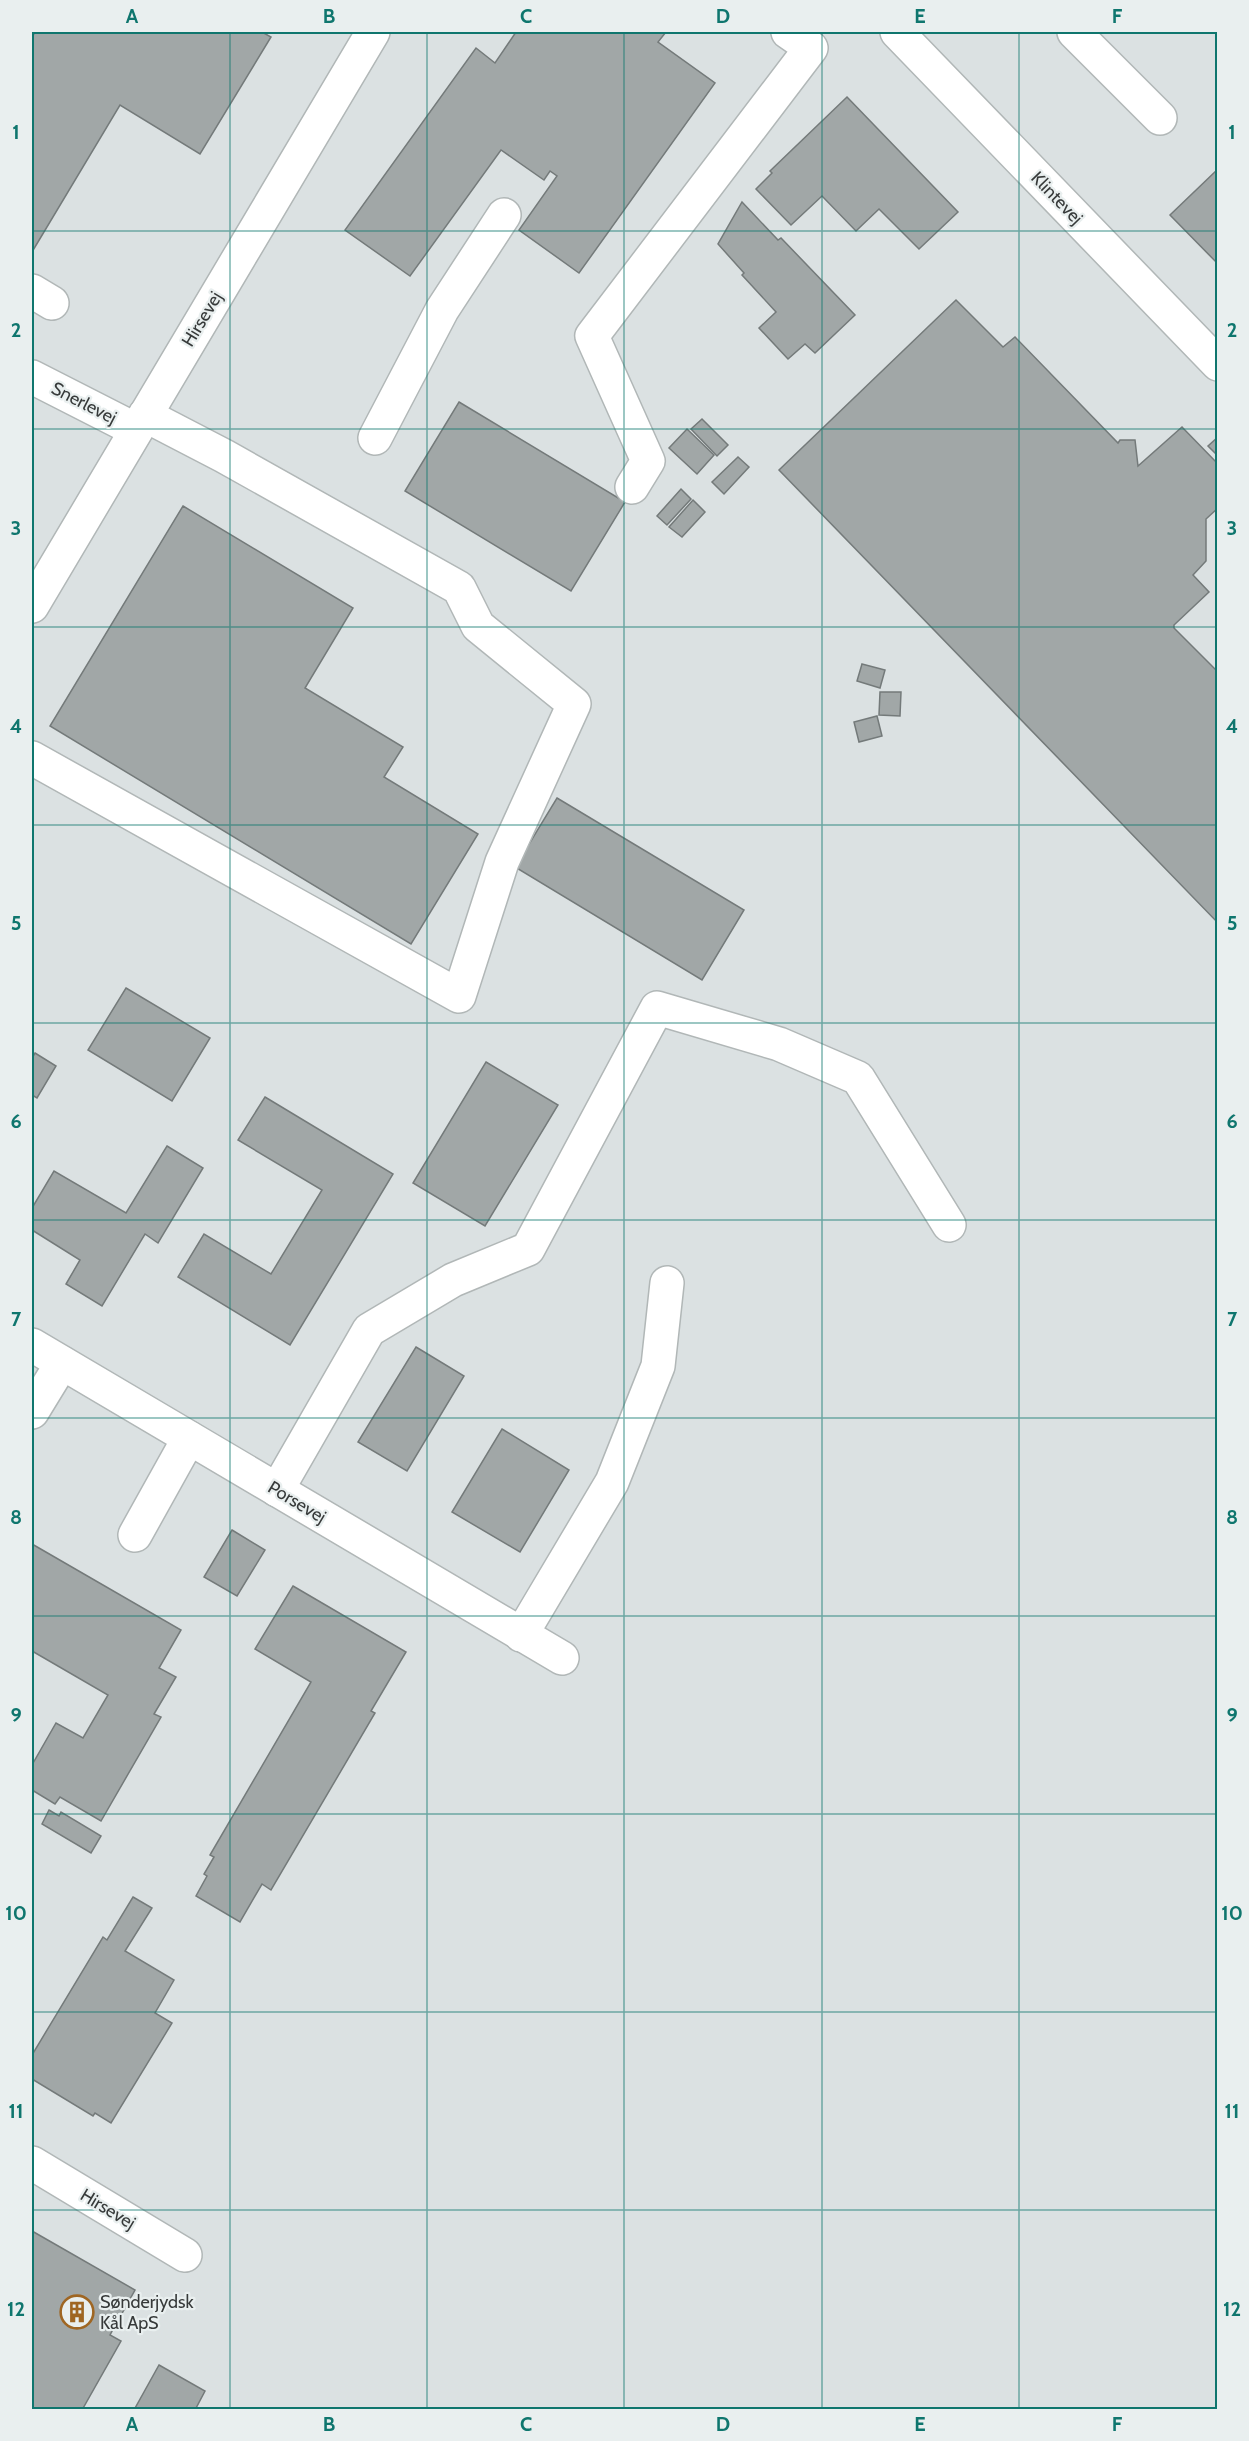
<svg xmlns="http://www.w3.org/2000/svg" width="1249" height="2441" viewBox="0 0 1249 2441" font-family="Cabin,sans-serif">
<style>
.building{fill:#a1a7a7;stroke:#747a7a;stroke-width:1.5}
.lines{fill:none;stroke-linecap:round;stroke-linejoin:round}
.minor-casing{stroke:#b1b7b7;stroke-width:36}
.minor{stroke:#fff;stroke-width:33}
.grid{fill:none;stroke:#0f766e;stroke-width:1.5;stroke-opacity:0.55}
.labels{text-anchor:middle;stroke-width:4.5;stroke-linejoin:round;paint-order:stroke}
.street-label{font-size:18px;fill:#373a3a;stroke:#e9efef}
.poi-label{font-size:18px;fill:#373a3a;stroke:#e9efef;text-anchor:start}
.neatline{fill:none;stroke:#0f766e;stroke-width:2}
.grid-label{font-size:20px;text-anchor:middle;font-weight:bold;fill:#0f766e}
</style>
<rect width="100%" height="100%" fill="#dbe1e2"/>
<g class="building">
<polygon points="35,32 262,32 271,37 200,154 120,105 32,252 32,37"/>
<polygon points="516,32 666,32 658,42 715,83 579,273 519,230 557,176 550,171 544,180 501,150 410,276 345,230 476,48 495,63"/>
<polygon points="847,97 958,212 919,249 879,209 856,231 822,196 791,225 756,189 772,173 770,171"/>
<polygon points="1218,169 1218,264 1170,215"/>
<polygon points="742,202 778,240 781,238 855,315 815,353 805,344 788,359 759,328 776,312 742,275 744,273 718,244"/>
<polygon points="956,300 1003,347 1015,337 1118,443 1120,440 1135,440 1138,466 1182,427 1218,464 1218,508 1206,519 1206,561 1193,575 1209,592 1174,625 1174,628 1218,672 1218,923 779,470"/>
<polygon points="459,402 625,502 571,591 405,491"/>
<polygon points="702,419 728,445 717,456 691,429"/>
<polygon points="687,429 714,455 697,474 669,448"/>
<polygon points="1218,437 1218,456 1208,446"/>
<polygon points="738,457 749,467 724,494 712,482"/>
<polygon points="681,489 691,499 667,525 657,516"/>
<polygon points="693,500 705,512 682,537 669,527"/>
<polygon points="183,506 353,608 305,688 403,747 384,777 478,834 411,944 50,726"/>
<polygon points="862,664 885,670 880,688 857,681"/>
<polygon points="880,692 901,692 900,716 879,715"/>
<polygon points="877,716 882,736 859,742 854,722"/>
<polygon points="557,798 744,910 702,980 515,867"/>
<polygon points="126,988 210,1038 172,1101 88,1050"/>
<polygon points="35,1053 56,1066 37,1098 32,1095 32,1058"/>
<polygon points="486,1062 558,1105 485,1226 413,1183"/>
<polygon points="265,1097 393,1174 290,1345 178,1277 204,1234 271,1274 322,1190 238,1140"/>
<polygon points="167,1146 203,1168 158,1243 145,1234 102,1306 66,1284 80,1260 32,1230 32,1208 54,1171 126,1213"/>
<polygon points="416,1347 464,1376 407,1471 358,1442"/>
<polygon points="502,1429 569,1470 520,1552 452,1512"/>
<polygon points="232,1530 265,1550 237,1596 204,1577"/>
<polygon points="32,1544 181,1630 159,1668 176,1677 154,1714 161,1717 101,1821 60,1797 55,1804 32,1790 32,1765 56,1723 83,1738 108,1695 32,1651"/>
<polygon points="293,1586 406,1652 371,1711 375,1713 271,1890 262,1884 240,1922 196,1896 207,1876 204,1874 214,1857 210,1855 311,1682 255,1649"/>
<polygon points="49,1810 59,1816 61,1812 101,1836 91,1853 42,1824"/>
<polygon points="133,1897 152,1908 125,1951 174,1980 155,2013 172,2023 111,2123 95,2113 93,2116 32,2079 32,2055 103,1937 107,1940"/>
<polygon points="32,2231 135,2290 110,2335 121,2341 82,2410 32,2410"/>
<polygon points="159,2365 205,2391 195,2410 134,2410"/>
</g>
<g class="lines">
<g class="minor-casing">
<g id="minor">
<polyline points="897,32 1218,364"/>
<polyline points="1074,32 1160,118"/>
<polyline points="32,291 52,303"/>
<polyline points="32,377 136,430"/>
<polyline points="375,438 442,310 504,215"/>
<polyline points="632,487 648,461 592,336 811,48 788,32"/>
<polyline points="32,606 373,32"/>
<polyline points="32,758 459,996 502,862 574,704 478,626 459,588 224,456 145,415"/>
<polyline points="32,1345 562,1658"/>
<polyline points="32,1412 62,1363"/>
<polyline points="277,1490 369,1330 453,1280 528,1249 657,1008 779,1044 858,1078 949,1225"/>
<polyline points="135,1535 189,1438"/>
<polyline points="521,1635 612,1482 658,1366 667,1283"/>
<polyline points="32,2163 185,2255"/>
</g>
</g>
<use href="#minor" class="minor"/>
</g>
<path class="grid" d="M230 32V2410M427 32V2410M624 32V2410M822 32V2410M1019 32V2410M32 231H1218M32 429H1218M32 627H1218M32 825H1218M32 1023H1218M32 1220H1218M32 1418H1218M32 1616H1218M32 1814H1218M32 2012H1218M32 2210H1218"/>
<defs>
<g id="building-ring" transform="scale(1.725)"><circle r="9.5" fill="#e9efef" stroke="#9f6623" stroke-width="1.5"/><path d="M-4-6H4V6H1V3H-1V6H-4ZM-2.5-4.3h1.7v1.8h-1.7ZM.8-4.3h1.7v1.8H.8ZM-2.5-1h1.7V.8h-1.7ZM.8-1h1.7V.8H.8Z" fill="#9f6623"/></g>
</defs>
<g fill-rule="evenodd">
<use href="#building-ring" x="77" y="2312"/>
</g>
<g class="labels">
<g class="street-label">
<text transform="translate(1057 198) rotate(46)" y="6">Klintevej</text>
<text transform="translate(202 319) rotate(-59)" y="6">Hirsevej</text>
<text transform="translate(84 403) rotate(27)" y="6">Snerlevej</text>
<text transform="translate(297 1502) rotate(31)" y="6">Porsevej</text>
<text transform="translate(108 2209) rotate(31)" y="6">Hirsevej</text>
</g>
<g class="poi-label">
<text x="100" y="2308">Sønderjydsk<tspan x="100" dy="21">Kål ApS</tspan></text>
</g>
</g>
<rect width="1249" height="2441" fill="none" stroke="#e9efef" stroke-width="66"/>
<rect x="33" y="33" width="1183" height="2375" class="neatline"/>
<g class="grid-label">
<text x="132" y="23">A</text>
<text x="329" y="23">B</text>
<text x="526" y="23">C</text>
<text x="723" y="23">D</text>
<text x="920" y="23">E</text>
<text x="1117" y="23">F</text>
<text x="16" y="139">1</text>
<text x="1232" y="139">1</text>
<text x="16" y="337">2</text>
<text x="1232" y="337">2</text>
<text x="16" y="535">3</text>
<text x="1232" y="535">3</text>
<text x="16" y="733">4</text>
<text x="1232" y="733">4</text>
<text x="16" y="930">5</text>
<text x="1232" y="930">5</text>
<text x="16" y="1128">6</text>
<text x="1232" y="1128">6</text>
<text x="16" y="1326">7</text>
<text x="1232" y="1326">7</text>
<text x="16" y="1524">8</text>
<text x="1232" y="1524">8</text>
<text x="16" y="1722">9</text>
<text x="1232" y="1722">9</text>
<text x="16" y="1920">10</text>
<text x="1232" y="1920">10</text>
<text x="16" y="2118">11</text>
<text x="1232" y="2118">11</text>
<text x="16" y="2316">12</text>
<text x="1232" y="2316">12</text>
<text x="132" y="2431">A</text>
<text x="329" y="2431">B</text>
<text x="526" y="2431">C</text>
<text x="723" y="2431">D</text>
<text x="920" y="2431">E</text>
<text x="1117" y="2431">F</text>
</g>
</svg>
